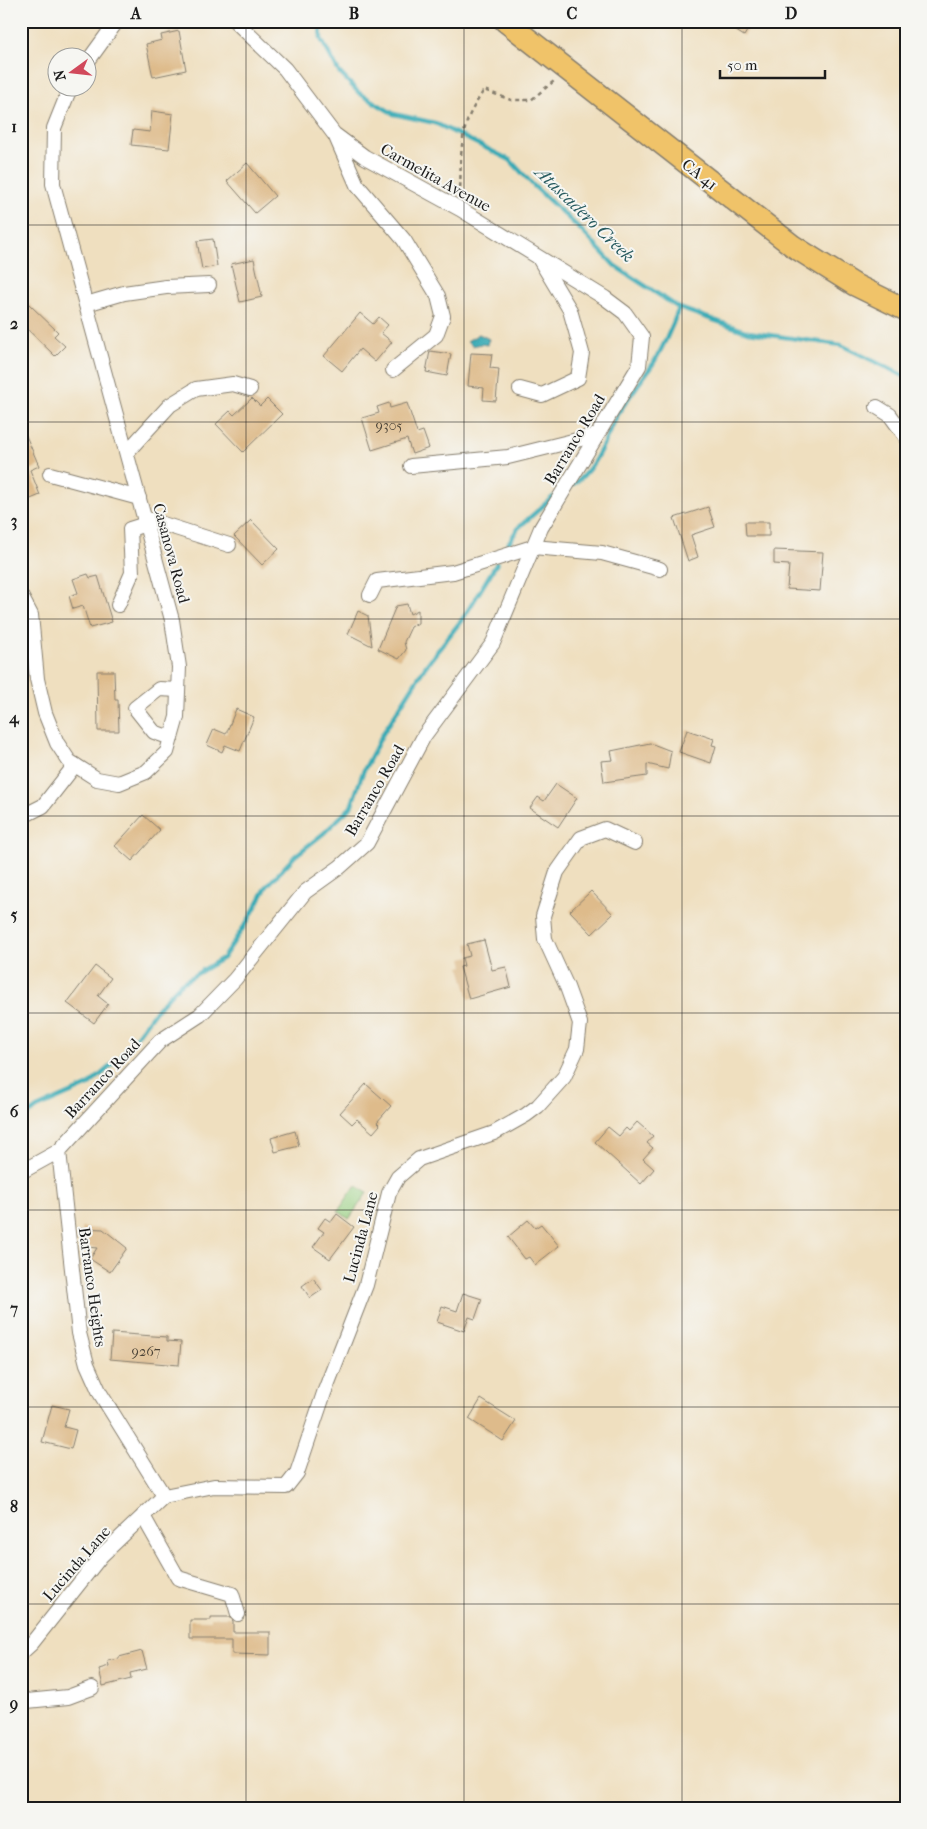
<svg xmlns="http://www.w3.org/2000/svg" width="927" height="1829" viewBox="0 0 927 1829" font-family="'IM FELL French Canon',serif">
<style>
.green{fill:#98cf81;stroke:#5a764e}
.water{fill:#39aab5;stroke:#2a6368}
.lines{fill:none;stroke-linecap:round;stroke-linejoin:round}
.stream{stroke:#39aab5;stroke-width:4.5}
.building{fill:#debb8b}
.minor-casing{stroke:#867e6e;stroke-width:16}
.primary-casing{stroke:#867e6e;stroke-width:24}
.path{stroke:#867e6e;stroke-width:2.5;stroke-dasharray:4 4;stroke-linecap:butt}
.minor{stroke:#fff;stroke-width:14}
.primary{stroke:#f0c369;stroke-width:21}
.grid{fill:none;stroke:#1c1c1c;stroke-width:1;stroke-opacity:0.55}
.labels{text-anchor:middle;stroke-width:4;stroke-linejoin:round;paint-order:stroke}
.number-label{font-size:14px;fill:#4c4438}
.street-label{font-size:16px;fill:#1c1c1c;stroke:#f6f6f2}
.water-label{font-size:18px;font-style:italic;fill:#295c61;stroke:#f6f6f2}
.neatline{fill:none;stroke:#1c1c1c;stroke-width:2}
.grid-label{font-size:16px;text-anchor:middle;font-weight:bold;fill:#1c1c1c}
</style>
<rect width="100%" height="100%" fill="#f6f6f2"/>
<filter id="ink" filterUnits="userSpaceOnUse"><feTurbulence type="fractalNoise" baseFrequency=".02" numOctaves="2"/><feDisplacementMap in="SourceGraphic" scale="10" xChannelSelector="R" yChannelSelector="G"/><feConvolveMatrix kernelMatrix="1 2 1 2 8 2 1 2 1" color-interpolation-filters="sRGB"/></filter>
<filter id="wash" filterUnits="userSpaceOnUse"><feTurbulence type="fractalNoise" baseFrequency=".0096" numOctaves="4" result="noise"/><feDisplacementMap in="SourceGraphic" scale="20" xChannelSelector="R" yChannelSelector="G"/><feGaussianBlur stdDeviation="1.12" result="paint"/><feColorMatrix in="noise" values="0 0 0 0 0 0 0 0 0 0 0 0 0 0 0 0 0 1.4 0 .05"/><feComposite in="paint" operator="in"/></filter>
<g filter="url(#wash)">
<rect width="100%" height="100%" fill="#efdfbf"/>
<polygon class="green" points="356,1185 367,1193 349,1219 338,1211"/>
<polygon class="water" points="479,334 489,339 487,345 481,344 472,346 467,341"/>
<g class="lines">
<g class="stream">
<polyline points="320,21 321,39 339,72 359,93 394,114 435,123 510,160 534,186 580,229 615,266 679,308 748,332 841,345 906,377"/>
<path d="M572 485C598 468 605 436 620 411 630 395 642 380 653 364 664 346 672 327 679 308"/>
<polyline points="503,552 518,528 553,497"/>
<polyline points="21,1120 37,1108 89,1085 121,1057 156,1010 180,984 223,958 249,919 267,886 295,856 324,833 351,807 363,772 382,735 425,667 464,617 497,563"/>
</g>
</g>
<g id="blocks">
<g class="building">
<polygon points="721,21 753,21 744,36"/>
<polygon points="179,31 186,70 153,77 146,44 162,40 161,35"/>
<polygon points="152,111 173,114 169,149 131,145 133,130 150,132"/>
<polygon points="247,163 275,196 255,213 227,181"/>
<polygon points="213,239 217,266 202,269 197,241"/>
<polygon points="254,259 262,297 240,302 231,264"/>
<polygon points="29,304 58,332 54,336 65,346 55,356 21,323 21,312"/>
<polygon points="360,313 373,324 379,317 388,325 381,333 392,342 375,362 360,349 342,371 324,356"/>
<polygon points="430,351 451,354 447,376 426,372"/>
<polygon points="471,353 492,354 490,368 499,369 496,401 483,400 484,388 468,386"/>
<polygon points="252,398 260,406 267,399 282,414 243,452 216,424 230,411 234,415"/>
<polygon points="389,403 390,408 407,403 417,433 423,431 429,448 412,454 407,439 372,450 362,418 379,413 377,407"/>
<polygon points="21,424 39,466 30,470 40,495 21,503"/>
<polygon points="708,507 715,527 691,535 698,557 688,561 674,518"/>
<polygon points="251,520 279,549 262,565 234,536"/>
<polygon points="745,522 769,522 769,536 746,536"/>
<polygon points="774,550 823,552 820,591 787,589 789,565 774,564"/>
<polygon points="88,574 90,578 98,576 112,622 90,628 83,606 73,609 69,596 78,593 73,579"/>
<polygon points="407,604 410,614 418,610 418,623 411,627 404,642 406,650 399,659 378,649 396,606"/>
<polygon points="358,611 368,616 372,646 348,634"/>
<polygon points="97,671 114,671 115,700 118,700 119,731 98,731"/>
<polygon points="236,709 254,717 240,751 225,745 222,752 207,745 214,729 226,734"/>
<polygon points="687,730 714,739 712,745 716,746 711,763 679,752"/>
<polygon points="650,743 671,751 668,769 647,764 647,776 604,782 601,761 613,760 611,751"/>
<polygon points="556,784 577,798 558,827 530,808 538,797 544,801"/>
<polygon points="143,815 160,830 132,861 115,846"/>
<polygon points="591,891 613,914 592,934 570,911"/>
<polygon points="484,940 492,970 506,967 511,987 469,999 460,967 464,966 462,958 470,956 467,944"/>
<polygon points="95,966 111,978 98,996 108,1004 94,1023 67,1003"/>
<polygon points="366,1084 391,1106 377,1122 380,1125 373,1133 357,1119 352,1124 340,1113"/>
<polygon points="637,1122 653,1136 647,1143 653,1148 643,1159 654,1169 641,1184 595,1142 608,1127 619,1136 626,1128 629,1131"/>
<polygon points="295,1131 299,1146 275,1152 271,1138"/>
<polygon points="337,1214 354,1227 330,1259 313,1247 324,1232 318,1228 325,1218 331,1222"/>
<polygon points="528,1220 535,1228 541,1224 559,1246 535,1265 529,1257 525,1259 508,1237"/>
<polygon points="81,1228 103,1229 127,1248 110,1272 90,1259 97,1248 87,1247"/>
<polygon points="313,1278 322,1290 310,1298 302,1286"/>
<polygon points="463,1293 482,1299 475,1319 469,1317 464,1331 437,1322 442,1306 457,1311"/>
<polygon points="112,1333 167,1337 167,1341 181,1342 179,1365 110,1359"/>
<polygon points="481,1399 516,1421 503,1441 469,1419"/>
<polygon points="52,1405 69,1409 64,1427 76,1430 71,1449 42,1442"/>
<polygon points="211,1617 230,1617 233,1621 233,1632 270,1632 270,1655 232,1654 232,1639 190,1639 190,1620 211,1620"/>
<polygon points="142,1651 147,1669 130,1673 131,1679 103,1686 99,1669 109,1666 108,1661 119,1659 119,1657"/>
</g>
</g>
</g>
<g filter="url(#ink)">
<use href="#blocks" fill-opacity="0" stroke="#867e6e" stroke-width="1"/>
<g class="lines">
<g class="minor-casing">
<g id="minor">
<polyline points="88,61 117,21"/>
<polyline points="336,137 357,185 404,240 438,296 443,316 436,335 393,370"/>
<polyline points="86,304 124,293 166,287 209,285"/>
<polyline points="520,389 542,395 578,378 582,353 570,310 540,260"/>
<polyline points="877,407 890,415 906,437"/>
<polyline points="127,452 170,405 196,389 233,384 250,389"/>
<polyline points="411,466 508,457 597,435"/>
<polyline points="50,474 139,498"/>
<polyline points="144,518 229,545"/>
<polyline points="370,595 377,581 453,572 533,547 602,553 660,569"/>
<polyline points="21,596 31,615 37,679 45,713 57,743 69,761 75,765 97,779 119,783 146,772 167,752 177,717 179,667 172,620 53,184 54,128 70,88"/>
<polyline points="118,605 132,573 130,529 146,524"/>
<polyline points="171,738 154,732 135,708 159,689 178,690"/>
<polyline points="21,817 43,806 75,765"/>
<polyline points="59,1151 79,1333 87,1364 100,1393 164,1496"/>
<polyline points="21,1172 59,1151 160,1041 200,1015 235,979 305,892 340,867 367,843 424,736 493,643 541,528 639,366 642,337 625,313 605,298 460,209 365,157 334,134 285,69 235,21"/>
<polyline points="143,1516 178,1578 232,1594 238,1614"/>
<polyline points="21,1653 32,1643 101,1556 164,1496 214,1486 286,1487 297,1473 324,1393 366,1285 389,1193 398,1177 419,1159 494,1133 526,1115 538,1106 564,1077 577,1049 580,1023 567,987 545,939 543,916 557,872 581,838 605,829 635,843"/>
<polyline points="21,1697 27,1701 68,1697 92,1688"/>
</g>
</g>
<g class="primary-casing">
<polyline id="primary" points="505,21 793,246 855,285 906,310"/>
</g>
<path class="path" d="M460 195C461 169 459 138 470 114 474 106 479 98 484 90L511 100H531L554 81"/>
<use href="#minor" class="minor"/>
<use href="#primary" class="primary"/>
</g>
</g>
<path class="grid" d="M246 21V1808M464 21V1808M682 21V1808M21 225H906M21 422H906M21 619H906M21 816H906M21 1013H906M21 1210H906M21 1407H906M21 1604H906"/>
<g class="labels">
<g class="number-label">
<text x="389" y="430">9305</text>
<text x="146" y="1356">9267</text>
</g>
<g class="street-label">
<text transform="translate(700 174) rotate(38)" y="6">CA 41</text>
<text transform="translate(436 177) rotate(29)" y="6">Carmelita Avenue</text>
<text transform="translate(574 439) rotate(-59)" y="6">Barranco Road</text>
<text transform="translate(172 553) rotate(75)" y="6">Casanova Road</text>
<text transform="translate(374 790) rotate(-60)" y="6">Barranco Road</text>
<text transform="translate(102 1078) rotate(-47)" y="6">Barranco Road</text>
<text transform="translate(360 1237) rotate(-75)" y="6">Lucinda Lane</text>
<text transform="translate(93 1287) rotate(82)" y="6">Barranco Heights</text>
<text transform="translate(76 1563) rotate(-49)" y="6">Lucinda Lane</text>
</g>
<g class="water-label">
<text transform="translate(585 214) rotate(44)" y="6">Atascadero Creek</text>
</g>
</g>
<rect width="927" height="1829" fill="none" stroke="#f6f6f2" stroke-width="55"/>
<g transform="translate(72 72) rotate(255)"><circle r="24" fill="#f6f6f2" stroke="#9f9f9c"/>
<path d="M0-4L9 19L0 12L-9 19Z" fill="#d1495b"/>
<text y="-8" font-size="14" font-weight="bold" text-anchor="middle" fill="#1c1c1c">N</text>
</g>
<path d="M720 70v8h105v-8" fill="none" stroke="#1c1c1c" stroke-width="2.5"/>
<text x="727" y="70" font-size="15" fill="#1c1c1c" stroke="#f6f6f2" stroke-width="4" paint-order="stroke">50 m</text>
<rect x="28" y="28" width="872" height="1774" class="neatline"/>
<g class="grid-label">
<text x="136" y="19">A</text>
<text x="354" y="19">B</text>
<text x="572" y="19">C</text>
<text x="791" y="19">D</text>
<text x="14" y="132">1</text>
<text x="14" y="329">2</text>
<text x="14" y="526">3</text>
<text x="14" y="723">4</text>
<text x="14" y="920">5</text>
<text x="14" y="1117">6</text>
<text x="14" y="1314">7</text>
<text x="14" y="1512">8</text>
<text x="14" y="1709">9</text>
</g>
</svg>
